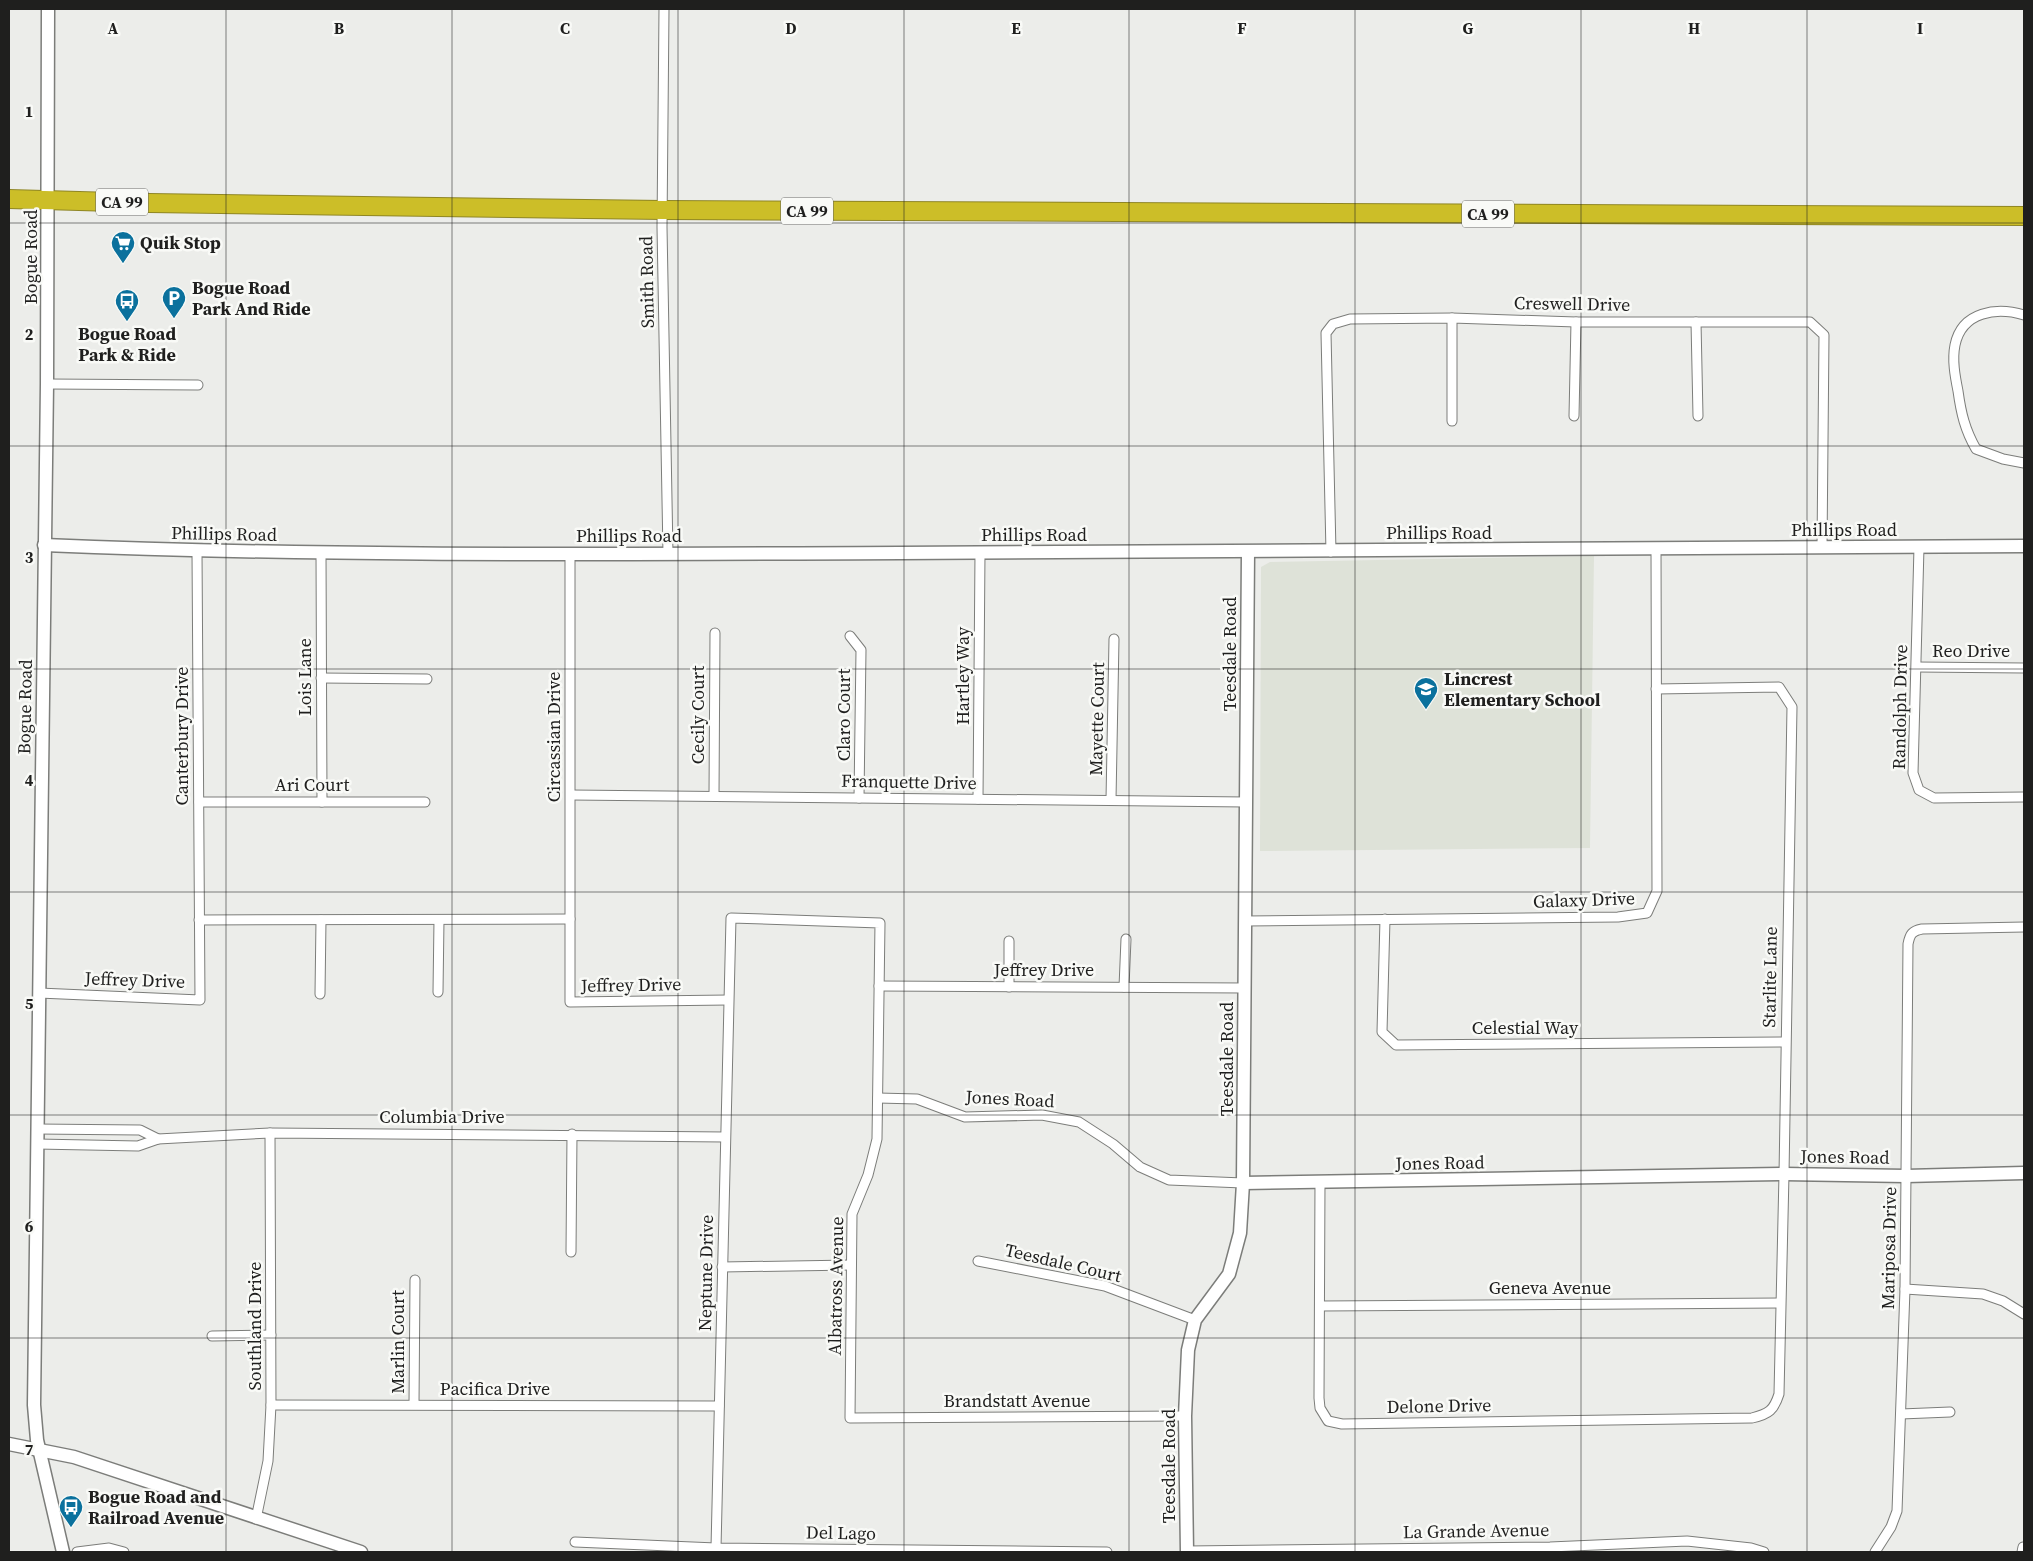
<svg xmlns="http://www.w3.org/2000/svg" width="2033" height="1561" viewBox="0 0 2033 1561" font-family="'Source Serif 4',serif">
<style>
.built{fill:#dee2d8}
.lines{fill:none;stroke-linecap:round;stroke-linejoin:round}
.street-casing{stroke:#7c7d7a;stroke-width:11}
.secondary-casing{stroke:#7c7d7a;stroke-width:15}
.highway-casing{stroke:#8f8624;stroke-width:20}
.street{stroke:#fff;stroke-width:9}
.secondary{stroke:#fff;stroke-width:12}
.highway{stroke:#ccbe28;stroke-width:18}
.grid{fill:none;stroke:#1f1f1e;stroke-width:1;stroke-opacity:0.55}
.labels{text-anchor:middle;stroke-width:5;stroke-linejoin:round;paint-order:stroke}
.shield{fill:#f9faf7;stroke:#60615f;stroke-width:1}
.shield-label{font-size:16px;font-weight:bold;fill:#1f1f1e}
.poi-label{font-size:18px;font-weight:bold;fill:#1f1f1e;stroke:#f9faf7;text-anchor:start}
.street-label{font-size:18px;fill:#1f1f1e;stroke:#f9faf7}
.grid-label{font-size:16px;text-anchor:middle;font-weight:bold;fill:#1f1f1e;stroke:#f9faf7;stroke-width:5;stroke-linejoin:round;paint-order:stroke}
</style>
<rect width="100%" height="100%" fill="#ecedea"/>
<polygon class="built" points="1594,556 1590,848 1260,851 1261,567 1270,562"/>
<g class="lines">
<g class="street-casing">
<g id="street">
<polyline points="664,9 662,227 668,554"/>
<path d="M2024 315C1997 307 1962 311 1955 345 1952 360 1955 376 1958 391 1961 413 1965 430 1976 449L2003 459 2024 463"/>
<polyline points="1696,322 1698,416"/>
<polyline points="47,384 198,385"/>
<polyline points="1574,416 1576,322"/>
<polyline points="1452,421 1452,318"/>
<polyline points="1919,547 1913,773 1919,790 1934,798 2024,797"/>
<polyline points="321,552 322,802"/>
<polyline points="1331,552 1326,333 1333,324 1350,319 1452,318 1576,322 1810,322 1824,335 1822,548"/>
<polyline points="570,554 570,1002 728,1000"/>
<polyline points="850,636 861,650 859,798"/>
<polyline points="1917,667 2024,668"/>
<polyline points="321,678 427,679"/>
<polyline points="571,795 1246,802"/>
<polyline points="714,796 715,633"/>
<polyline points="978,799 980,553"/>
<polyline points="1111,800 1114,639"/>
<polyline points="199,802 425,802"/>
<polyline points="1385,919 1382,1032 1396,1045 1785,1042"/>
<polyline points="199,920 570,919"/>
<polyline points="1245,921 1618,917 1647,913 1657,891 1656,549"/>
<polyline points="1009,941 1009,987"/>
<polyline points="879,986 1245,988"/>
<polyline points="1124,987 1126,939"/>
<polyline points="438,992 439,920"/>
<polyline points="39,993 200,1000 197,552"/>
<polyline points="320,994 321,920"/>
<polyline points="878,1098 917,1099 965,1117 1042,1115 1079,1122 1113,1144 1140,1167 1169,1180 1243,1183"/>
<polyline points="37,1129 140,1130 158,1139"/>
<polyline points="37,1144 138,1146 158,1139 270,1133 725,1137"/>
<path d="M1320 1182 1319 1398 1320 1408 1328 1421 1342 1424 1752 1418C1769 1414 1774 1410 1779 1394L1784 1174 1792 707 1779 687 1656 689"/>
<polyline points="571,1252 572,1134"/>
<polyline points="978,1261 1105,1286 1195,1320"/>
<polyline points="722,1267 851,1265"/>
<polyline points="1905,1289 1983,1294 2003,1301 2024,1314"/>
<polyline points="1320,1306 1780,1303"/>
<polyline points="212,1336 271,1335"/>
<polyline points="414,1404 415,1280"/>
<polyline points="271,1405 719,1406"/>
<polyline points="1901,1414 1950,1412"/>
<polyline points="256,1519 268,1461 271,1405 270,1133"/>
<polyline points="575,1542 716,1548 1107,1552"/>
<polyline points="716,1548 731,918 880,923 877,1139 868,1175 852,1214 850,1418 1185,1416"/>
<polyline points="1187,1551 1550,1547 1687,1541 1751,1548 1764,1552"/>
<polyline points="77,1552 109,1548 124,1552"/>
<path d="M1875 1552 1891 1527 1897 1511 1905 1289 1908 944C1910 934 1912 931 1922 929L2024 927"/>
<polyline points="2022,1552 2023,1547"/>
</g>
</g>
<g class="secondary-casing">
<g id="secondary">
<polyline points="48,9 47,384 34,1405 37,1440 63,1552"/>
<path d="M44 545C329 557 614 554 900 553 1274 552 1649 550 2024 546"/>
<polyline points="1243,1183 1784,1174 1906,1176 2024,1173"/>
<polyline points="9,1444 74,1457 361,1552"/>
<polyline points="1187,1552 1185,1416 1188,1350 1195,1320 1229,1274 1240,1233 1243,1183 1248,552"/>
</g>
</g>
<g class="highway-casing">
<polyline id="highway" points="9,199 149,203 663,210 2024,216"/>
</g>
<use href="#street" class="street"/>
<use href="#secondary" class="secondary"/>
<use href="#highway" class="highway"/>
</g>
<path class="grid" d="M226 9V1552M452 9V1552M678 9V1552M904 9V1552M1129 9V1552M1355 9V1552M1581 9V1552M1807 9V1552M9 223H2024M9 446H2024M9 669H2024M9 892H2024M9 1115H2024M9 1338H2024"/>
<defs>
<g id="supermarket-pin" transform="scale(1.25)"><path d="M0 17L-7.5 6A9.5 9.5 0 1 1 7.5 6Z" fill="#0b719d" stroke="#f9faf7"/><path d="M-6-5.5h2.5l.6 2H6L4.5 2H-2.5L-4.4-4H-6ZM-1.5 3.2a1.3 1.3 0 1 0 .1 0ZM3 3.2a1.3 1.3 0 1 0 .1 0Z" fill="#fff"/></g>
<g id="parking-pin" transform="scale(1.25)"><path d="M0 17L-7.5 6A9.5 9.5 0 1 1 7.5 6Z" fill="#0b719d" stroke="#f9faf7"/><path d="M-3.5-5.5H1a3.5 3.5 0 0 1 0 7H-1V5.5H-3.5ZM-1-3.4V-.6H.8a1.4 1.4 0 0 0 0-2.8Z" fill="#fff"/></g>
<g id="bus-pin" transform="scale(1.25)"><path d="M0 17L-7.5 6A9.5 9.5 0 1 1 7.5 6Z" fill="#0b719d" stroke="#f9faf7"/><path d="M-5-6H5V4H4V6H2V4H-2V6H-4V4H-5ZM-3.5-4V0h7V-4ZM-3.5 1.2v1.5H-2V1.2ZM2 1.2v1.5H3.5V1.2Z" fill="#fff"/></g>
<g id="school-pin" transform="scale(1.25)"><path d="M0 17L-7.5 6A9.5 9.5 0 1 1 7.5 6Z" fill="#0b719d" stroke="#f9faf7"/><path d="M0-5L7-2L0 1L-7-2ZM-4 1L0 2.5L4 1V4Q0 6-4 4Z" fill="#fff"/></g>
</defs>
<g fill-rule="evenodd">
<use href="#supermarket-pin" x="123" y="243"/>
<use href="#parking-pin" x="174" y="298"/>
<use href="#bus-pin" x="127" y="301"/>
<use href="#school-pin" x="1426" y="689"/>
<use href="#bus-pin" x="71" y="1507"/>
</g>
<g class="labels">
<g class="shield">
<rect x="96" y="188.5" width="52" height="27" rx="4"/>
<rect x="781" y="197.5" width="52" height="27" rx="4"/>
<rect x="1462" y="200.5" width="52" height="27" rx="4"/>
</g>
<g class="shield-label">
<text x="122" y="208">CA 99</text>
<text x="807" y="217">CA 99</text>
<text x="1488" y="220">CA 99</text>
</g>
<g class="poi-label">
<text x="140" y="249">Quik Stop</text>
<text x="192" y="294">Bogue Road<tspan x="192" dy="21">Park And Ride</tspan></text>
<text x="127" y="340" text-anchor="middle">Bogue Road<tspan x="127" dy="21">Park &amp; Ride</tspan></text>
<text x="1444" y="685">Lincrest<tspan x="1444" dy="21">Elementary School</tspan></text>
<text x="88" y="1503">Bogue Road and<tspan x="88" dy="21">Railroad Avenue</tspan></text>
</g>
<g class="street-label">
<text transform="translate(31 257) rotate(-90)" y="6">Bogue Road</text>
<text transform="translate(647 282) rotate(-91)" y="6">Smith Road</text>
<text transform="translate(1572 304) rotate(1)" y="6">Creswell Drive</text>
<text x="1844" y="536">Phillips Road</text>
<text x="1439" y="539">Phillips Road</text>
<text transform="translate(224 534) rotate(1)" y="6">Phillips Road</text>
<text x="1034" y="541">Phillips Road</text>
<text x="629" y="542">Phillips Road</text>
<text x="1971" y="657">Reo Drive</text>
<text transform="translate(1230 654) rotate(-90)" y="6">Teesdale Road</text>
<text transform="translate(963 676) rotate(-90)" y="6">Hartley Way</text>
<text transform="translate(305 677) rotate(-90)" y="6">Lois Lane</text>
<text transform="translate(25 707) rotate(-89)" y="6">Bogue Road</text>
<text transform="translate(1900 707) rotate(-89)" y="6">Randolph Drive</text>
<text transform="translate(698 715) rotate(-90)" y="6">Cecily Court</text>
<text transform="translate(844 715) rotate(-90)" y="6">Claro Court</text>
<text transform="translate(1097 719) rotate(-89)" y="6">Mayette Court</text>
<text transform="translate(182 736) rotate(-90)" y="6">Canterbury Drive</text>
<text transform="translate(554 737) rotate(-90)" y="6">Circassian Drive</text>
<text transform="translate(909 782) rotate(1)" y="6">Franquette Drive</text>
<text x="312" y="791">Ari Court</text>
<text transform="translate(1584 900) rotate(-2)" y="6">Galaxy Drive</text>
<text x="1044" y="976">Jeffrey Drive</text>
<text transform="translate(1770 977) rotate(-89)" y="6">Starlite Lane</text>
<text transform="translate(135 980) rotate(2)" y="6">Jeffrey Drive</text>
<text transform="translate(631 985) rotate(-1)" y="6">Jeffrey Drive</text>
<text x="1525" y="1034">Celestial Way</text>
<text transform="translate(1227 1059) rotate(-90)" y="6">Teesdale Road</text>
<text transform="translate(1010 1099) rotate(3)" y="6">Jones Road</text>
<text x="442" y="1123">Columbia Drive</text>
<text transform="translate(1845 1157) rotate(1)" y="6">Jones Road</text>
<text transform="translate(1440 1163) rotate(-1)" y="6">Jones Road</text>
<text transform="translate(1889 1248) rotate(-89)" y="6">Mariposa Drive</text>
<text transform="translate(1063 1263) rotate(13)" y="6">Teesdale Court</text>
<text transform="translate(706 1273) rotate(-89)" y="6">Neptune Drive</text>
<text transform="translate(836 1286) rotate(-89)" y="6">Albatross Avenue</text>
<text x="1550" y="1294">Geneva Avenue</text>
<text transform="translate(255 1326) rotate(-90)" y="6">Southland Drive</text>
<text transform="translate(398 1342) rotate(-90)" y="6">Marlin Court</text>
<text x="495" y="1395">Pacifica Drive</text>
<text x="1017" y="1407">Brandstatt Avenue</text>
<text transform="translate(1439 1406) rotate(-1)" y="6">Delone Drive</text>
<text transform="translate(1169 1466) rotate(-90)" y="6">Teesdale Road</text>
<text transform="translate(1476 1531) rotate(-1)" y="6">La Grande Avenue</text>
<text transform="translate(841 1533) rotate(1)" y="6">Del Lago</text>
</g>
</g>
<g class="grid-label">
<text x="113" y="34">A</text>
<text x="339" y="34">B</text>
<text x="565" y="34">C</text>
<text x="791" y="34">D</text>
<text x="1016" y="34">E</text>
<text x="1242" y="34">F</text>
<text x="1468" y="34">G</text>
<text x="1694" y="34">H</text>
<text x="1920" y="34">I</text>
<text x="29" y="117">1</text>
<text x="29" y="340">2</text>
<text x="29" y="563">3</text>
<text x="29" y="786">4</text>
<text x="29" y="1009">5</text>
<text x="29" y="1232">6</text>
<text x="29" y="1455">7</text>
</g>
<rect width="2033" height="1561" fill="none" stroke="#1f1f1e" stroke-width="20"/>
</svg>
